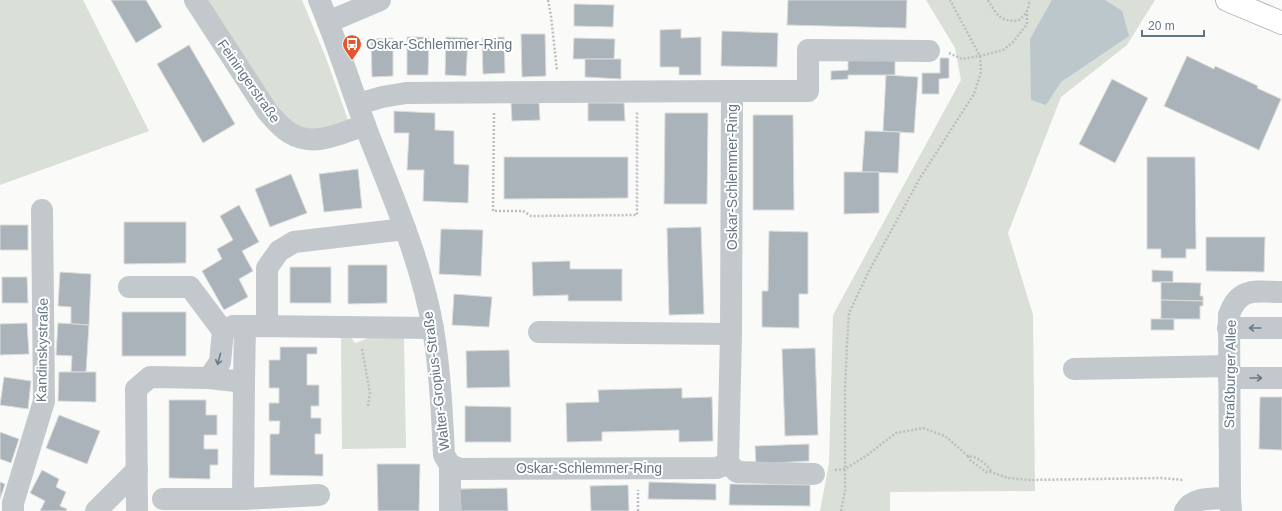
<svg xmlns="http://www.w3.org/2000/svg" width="1282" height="511" viewBox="0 0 1282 511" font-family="Arial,sans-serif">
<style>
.green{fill:#dadfd7}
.water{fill:#bbc7cb}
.building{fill:#aab3b9;stroke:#dcdcda}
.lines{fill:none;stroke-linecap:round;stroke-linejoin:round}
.major-casing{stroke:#b5babe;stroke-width:24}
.path{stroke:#bbbfc2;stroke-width:2.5;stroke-dasharray:2 2;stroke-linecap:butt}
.minor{stroke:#c3c8cc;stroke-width:22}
.major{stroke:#fff;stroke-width:22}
.oneway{stroke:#6a7a87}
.labels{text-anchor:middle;stroke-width:4;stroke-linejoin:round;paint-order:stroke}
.poi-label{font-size:14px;fill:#657683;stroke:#fff;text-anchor:start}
.street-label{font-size:14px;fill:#657683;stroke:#fff}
</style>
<rect width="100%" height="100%" fill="#fafaf8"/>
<g class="green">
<polygon points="0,0 83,0 149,131 0,185"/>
<polygon points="205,0 302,0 326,58 348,120 311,134 277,113"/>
<polygon points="926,0 1155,0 1127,45 1061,97 1008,233 1033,315 1035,491 890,492 890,511 820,511 829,463 833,315 961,80 955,48"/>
<polygon points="341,336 350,336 355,343 366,339 366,336 404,336 406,448 342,449"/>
</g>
<polygon class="water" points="1052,0 1105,0 1122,11 1129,36 1061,82 1046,105 1031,100 1030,39"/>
<g class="building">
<polygon points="111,0 146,0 162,27 136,43"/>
<polygon points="788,0 907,0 906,28 787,25"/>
<polygon points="574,4 614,5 613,27 574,26"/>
<polygon points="681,29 681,38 701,37 701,75 679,75 679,67 660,67 660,30"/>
<polygon points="722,31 778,33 777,67 721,66"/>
<polygon points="521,34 545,34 546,76 522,77"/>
<polygon points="407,37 429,37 428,75 407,75"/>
<polygon points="446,37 468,38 466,76 445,75"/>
<polygon points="504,37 505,73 483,74 482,38"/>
<polygon points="393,38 393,76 372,77 371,39"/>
<polygon points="574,38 615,39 614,59 573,59"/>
<polygon points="189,45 235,124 203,143 157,64"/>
<polygon points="1187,56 1214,69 1215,66 1258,86 1257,88 1281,99 1259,150 1164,106"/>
<polygon points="895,58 895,75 848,75 848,79 831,80 831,71 848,70 848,59"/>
<polygon points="940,58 949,58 949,78 939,79 939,94 922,94 922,73 940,73"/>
<polygon points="585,59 621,59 621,79 585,77"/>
<polygon points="886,75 918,77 914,133 883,131"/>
<polygon points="1112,79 1148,98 1115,163 1079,144"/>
<polygon points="511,103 539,103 540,120 512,121"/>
<polygon points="588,103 624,103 625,121 588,121"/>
<polygon points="394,111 435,113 435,130 454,131 454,164 469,165 468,203 423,201 424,170 407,170 409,133 394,133"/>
<polygon points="665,113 708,113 707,204 664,204"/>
<polygon points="753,115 793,115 794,210 753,210"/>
<polygon points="865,131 900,132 898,173 862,172"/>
<polygon points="504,157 628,157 628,198 504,199"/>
<polygon points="1147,157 1195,157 1196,249 1186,249 1186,258 1161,258 1161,249 1147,249"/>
<polygon points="358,169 362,208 324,212 319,174"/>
<polygon points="844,172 879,172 879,213 844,214"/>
<polygon points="291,174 307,213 270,227 255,189"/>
<polygon points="239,205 259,242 242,251 253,271 239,279 248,297 224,310 202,271 222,259 217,249 233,240 220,216"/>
<polygon points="124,222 186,222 186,263 124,264"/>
<rect x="0" y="225" width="28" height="25"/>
<polygon points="701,227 704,314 669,315 667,228"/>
<polygon points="441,229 483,230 481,276 439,274"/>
<polygon points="769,231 808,232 808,294 799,294 799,328 762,327 762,291 768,291"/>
<polygon points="1206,237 1265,237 1264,272 1206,271"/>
<polygon points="570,261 570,269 622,269 622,301 568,301 568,295 533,296 532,262"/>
<polygon points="348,265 387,265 387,303 348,304"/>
<rect x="290" y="267" width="41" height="36"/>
<polygon points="1152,270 1173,271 1173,282 1152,282"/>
<polygon points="60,272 91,274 89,325 71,324 71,307 58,306"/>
<polygon points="2,277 27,277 28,303 2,303"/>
<polygon points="1161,282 1201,283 1200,296 1203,296 1203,301 1161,300"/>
<polygon points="454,294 492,297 489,327 452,325"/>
<polygon points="1161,300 1203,301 1203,306 1200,306 1200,319 1161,319"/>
<rect x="122" y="312" width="64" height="44"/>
<rect x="1151" y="319" width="23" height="11"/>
<polygon points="27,323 29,354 0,355 0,324"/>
<polygon points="58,323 89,325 86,372 71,372 72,356 56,355"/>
<polygon points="280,347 317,347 317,354 307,354 307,385 319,385 319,406 311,406 311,418 321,418 321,434 315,434 315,454 323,454 323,476 270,475 270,434 279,434 280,421 269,421 269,403 279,403 279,388 269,388 269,360 280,360"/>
<polygon points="815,348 818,435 785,436 782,349"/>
<polygon points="509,350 510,387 467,388 466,351"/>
<polygon points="59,372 96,372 96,402 58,401"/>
<polygon points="4,377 31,381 28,409 0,405"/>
<polygon points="682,388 682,398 712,397 713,441 679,442 679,430 602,432 602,441 567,442 566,403 599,402 598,390"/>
<polygon points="1260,397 1282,397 1282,450 1259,449"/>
<polygon points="169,400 206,400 206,415 217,415 217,435 204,435 204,449 218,449 218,465 210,465 210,479 169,478"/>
<polygon points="465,406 511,407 511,442 465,442"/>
<polygon points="59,415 100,431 87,464 46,448"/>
<polygon points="0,432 19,439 11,463 0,459"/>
<polygon points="809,444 809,461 756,464 755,446"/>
<polygon points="377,464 420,464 419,511 378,511"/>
<polygon points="42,470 59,479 56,487 66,492 60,506 67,509 66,511 40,511 45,501 30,493"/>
<polygon points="0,482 5,484 0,499"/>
<polygon points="649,482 716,484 716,500 648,499"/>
<polygon points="730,484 810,485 810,506 729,505"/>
<polygon points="628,485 629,511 591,511 590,486"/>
<polygon points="507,488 508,511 461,511 460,489"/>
</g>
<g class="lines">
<g class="major-casing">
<polyline id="major" points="1227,0 1282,23"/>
</g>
<g class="path">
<polyline points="548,0 551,16 557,71"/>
<path d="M988 0C997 15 999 21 1018 21 1025 15 1030 9 1029 0"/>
<polyline points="949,53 962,59 980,56 1003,50 1013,42 1027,24 1027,13"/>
<polyline points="494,113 493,211 523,211 531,216 637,215 637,112"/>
<polyline points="362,349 370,393 368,406"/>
<polyline points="968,456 970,460 986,472 991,472 1008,478 1030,480 1162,478 1183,480"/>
<path d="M835 470 845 469 866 456 896 433 923 428 945 436 968 456C976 456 987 464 991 471"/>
<polyline points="638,511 638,490"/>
<polyline points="841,511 845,491 845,390 847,344 849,313 868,273 920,178 974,94 981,72 980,56 950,0"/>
</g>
<g class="minor">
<path d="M195 0 267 111C274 119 281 128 290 133 314 148 341 133 365 125"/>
<path d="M319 0C337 42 350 85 366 128 391 193 421 259 433 329 440 370 442 413 444 455L450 465V511"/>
<polyline points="328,22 380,0"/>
<polyline points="732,91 808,91 808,50 929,51"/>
<polyline points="358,104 382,97 406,93 732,91 731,334 728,463 717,468 460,469 450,465"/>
<polyline points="129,287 190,287 223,331"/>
<polyline points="245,326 244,382 209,378 220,362 223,331 233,326 245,326 433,328"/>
<polyline points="267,326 267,268 279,251 294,242 405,229"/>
<polyline points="1228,328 1282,328"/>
<polyline points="539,332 731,334"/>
<polyline points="1074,369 1229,366"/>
<polyline points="1229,378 1282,378"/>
<polyline points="728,463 737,472 814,474"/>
<path d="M1230 498 1229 315C1239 286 1256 292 1282 292"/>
<polyline points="163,499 243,499 244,382"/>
<polyline points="243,499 319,495"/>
<polyline points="13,511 13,503 44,401 42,210"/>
<polyline points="96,511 137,470"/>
<polyline points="137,511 136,389 150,377 209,378"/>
<path d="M1185 511C1193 496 1215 499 1230 498L1231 511"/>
</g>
<use href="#major" class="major"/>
</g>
<defs><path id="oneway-shaft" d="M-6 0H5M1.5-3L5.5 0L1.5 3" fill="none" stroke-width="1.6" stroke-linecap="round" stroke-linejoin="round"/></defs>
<g class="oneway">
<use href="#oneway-shaft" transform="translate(1255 328) rotate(-180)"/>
<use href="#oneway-shaft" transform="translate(219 359) rotate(105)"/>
<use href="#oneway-shaft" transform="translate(1256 378)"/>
</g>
<defs>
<g id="bus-pin" transform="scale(1)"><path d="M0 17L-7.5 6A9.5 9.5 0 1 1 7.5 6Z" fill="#e4572e" stroke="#fff"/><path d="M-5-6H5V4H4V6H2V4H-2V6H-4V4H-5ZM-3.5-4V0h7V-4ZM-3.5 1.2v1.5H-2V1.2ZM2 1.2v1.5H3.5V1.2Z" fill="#fff"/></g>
</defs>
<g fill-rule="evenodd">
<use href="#bus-pin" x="352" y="44"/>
</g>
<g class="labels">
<g class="poi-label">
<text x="366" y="49">Oskar-Schlemmer-Ring</text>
</g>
<g class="street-label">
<text transform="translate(249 81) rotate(55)" y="5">Feiningerstraße</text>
<text transform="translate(732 177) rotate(-90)" y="5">Oskar-Schlemmer-Ring</text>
<text transform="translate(42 350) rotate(-89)" y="5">Kandinskystraße</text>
<text transform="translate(1230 374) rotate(-89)" y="5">Straßburger Allee</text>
<text transform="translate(436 381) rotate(-97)" y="5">Walter-Gropius-Straße</text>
<text x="589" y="473">Oskar-Schlemmer-Ring</text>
</g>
</g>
<path d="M1142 30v6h62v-6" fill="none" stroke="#657683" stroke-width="2"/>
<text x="1148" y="30" font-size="12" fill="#657683" stroke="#ffffff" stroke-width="3" paint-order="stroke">20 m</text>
</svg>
